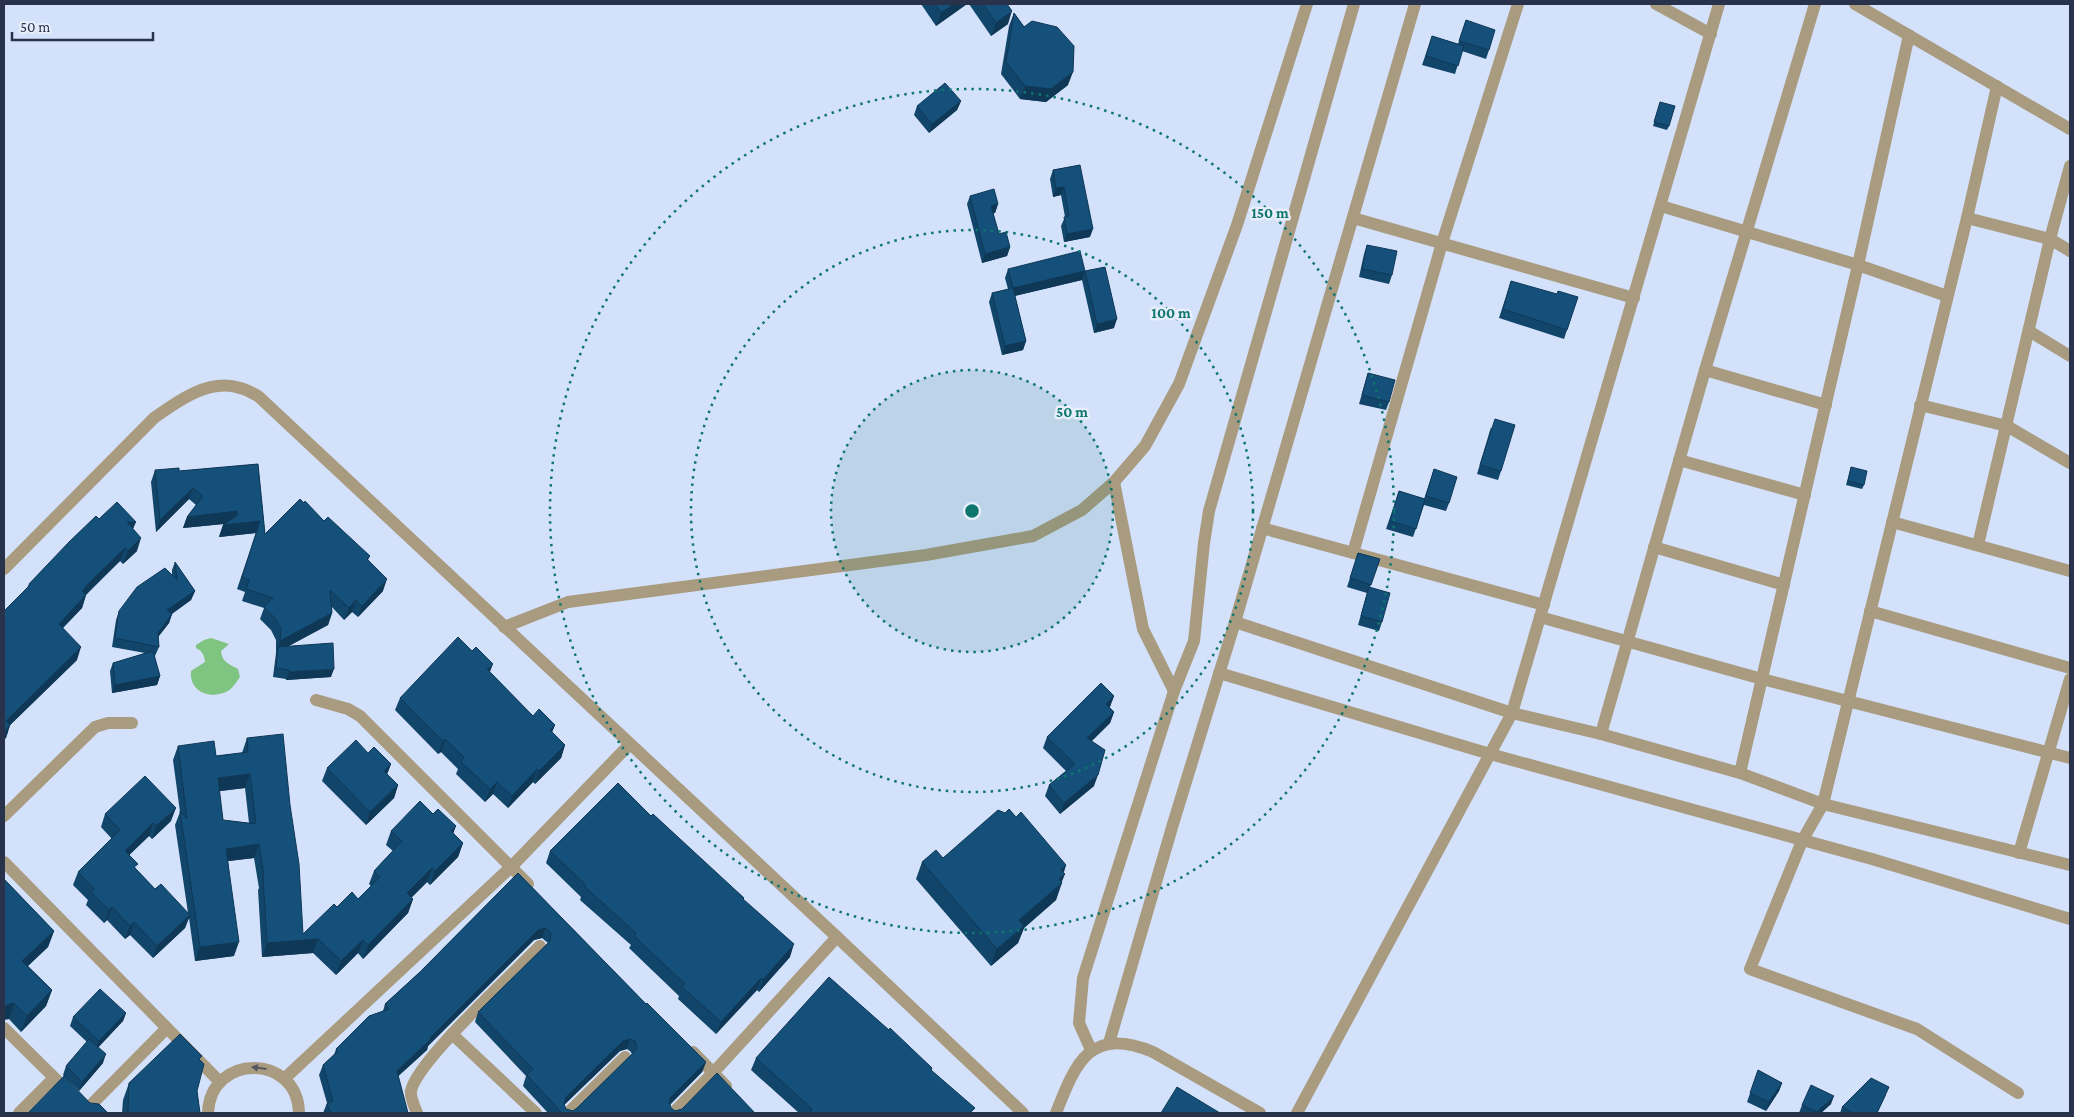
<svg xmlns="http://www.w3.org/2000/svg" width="2074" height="1117" viewBox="0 0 2074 1117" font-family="'Crimson Pro',serif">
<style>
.water{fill:#7fc481}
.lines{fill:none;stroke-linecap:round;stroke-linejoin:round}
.minor{stroke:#a99b80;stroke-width:12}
.wall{fill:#12456a;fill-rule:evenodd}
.shaded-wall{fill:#0f3856}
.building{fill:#15507b;stroke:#0f3856;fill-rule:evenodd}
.oneway{fill:#55575e}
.ring{fill:none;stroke:#0f766e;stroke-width:2.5;stroke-dasharray:2.5 5}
.centre{fill:#0f766e;stroke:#e7eefa;stroke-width:2.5}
.ring-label{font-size:15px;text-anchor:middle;font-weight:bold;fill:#0f766e;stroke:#e7eefa;stroke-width:5;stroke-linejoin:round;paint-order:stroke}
</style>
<rect width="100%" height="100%" fill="#d4e1fa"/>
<path class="water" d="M211 638 229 644 221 651C222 662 229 664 238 669L240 677C235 684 231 691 223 693 206 699 189 689 191 671L205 662C204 654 202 651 196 648V645L204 640Z"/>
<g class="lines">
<g class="minor">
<polyline points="1656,4 1711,34"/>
<polyline points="1855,4 2070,129"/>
<polyline points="1997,86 1967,218 1823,804 1802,841 1750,969 1917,1029 2018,1093"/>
<polyline points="1661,206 1858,265 1947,296"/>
<polyline points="1353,218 1634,298"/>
<polyline points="1967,218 2050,239 2070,251"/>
<polyline points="2029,331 2070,356"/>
<polyline points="1705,370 1826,405"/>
<polyline points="1920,405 2007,426 2070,463"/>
<polyline points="1679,460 1805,495"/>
<polyline points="1114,482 1143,629 1174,691"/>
<polyline points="1892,522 2070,571"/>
<polyline points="1262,528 1544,605"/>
<polyline points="1978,545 2050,239 2070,166"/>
<polyline points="1654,547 1784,585"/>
<polyline points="1353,553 1442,243 1518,4"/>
<path d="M4 569 154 418C178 401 209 378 240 388 246 389 252 393 258 396L837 937 1023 1113"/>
<polyline points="1870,611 2070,668"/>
<polyline points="1540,617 1762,679 2070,758"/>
<polyline points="1235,622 1512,713 1601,734 1740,773 1823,804 2070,865"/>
<polyline points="504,627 568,602 926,555 1033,536 1082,510 1114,482 1145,446 1179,384 1237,225 1307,4"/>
<polyline points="1219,673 1490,754 1872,859 2070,919"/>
<polyline points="316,700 348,709 360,716 528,884"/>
<polyline points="1601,734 1705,370 1815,4"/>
<polyline points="1740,773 1858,265 1909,35"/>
<polyline points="4,816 95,727 108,723 132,723"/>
<polyline points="2019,853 2070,679"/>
<polyline points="4,862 220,1082"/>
<polyline points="4,1028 90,1113"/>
<polyline points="452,1034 536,1113"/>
<polyline points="1109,1043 1173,824 1235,622 1415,4"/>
<polyline points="1091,1050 1079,1023 1083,978 1174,691 1194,641 1204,543 1209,511 1354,4"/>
<polyline points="693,1052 726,1086"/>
<polyline points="284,1079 511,867 629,745"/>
<polyline points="87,1109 167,1028"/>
<polyline points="19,1113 54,1078"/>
<path d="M208 1113C210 1053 298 1053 299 1113"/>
<path d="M417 1113C415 1107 410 1098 411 1091 416 1062 515 972 540 946"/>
<polyline points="568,1113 625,1057"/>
<polyline points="673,1113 713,1073 837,937"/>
<path d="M1056 1113C1076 1062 1090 1026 1153 1052L1260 1113"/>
<polyline points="1297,1113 1512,713 1719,4"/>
</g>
</g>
<g class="wall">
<polygon points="921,4 967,4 936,26"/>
<polygon points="969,4 1007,4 1008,24 991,36"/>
<polygon points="1014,13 1068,85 1046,102 1020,99 1001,74 1009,26"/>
<polygon points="1466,20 1489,50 1486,59 1462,51 1455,74 1422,65 1432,36 1458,44"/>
<polygon points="961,101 957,110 929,133 914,115 917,106"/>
<polygon points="1659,107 1669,126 1667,130 1653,126"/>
<polygon points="1080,165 1090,237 1064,242 1061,226 1065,217 1061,195 1053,197 1050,179 1053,170"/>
<polygon points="970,196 998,204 995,213 993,213 999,234 1010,247 1007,256 982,263 967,204"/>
<polygon points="1367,245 1392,275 1389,284 1359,277 1364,254"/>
<polygon points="1008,269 1085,271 1114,328 1094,333 1082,280 1015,296 1026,341 1023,350 1002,355 989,302 992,293 1008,289 1005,278"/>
<polygon points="1511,281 1567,330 1564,339 1499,318"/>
<polygon points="1368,373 1389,402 1386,410 1359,404"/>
<polygon points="1491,427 1501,471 1498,480 1477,474"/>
<polygon points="258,464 265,534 324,521 370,556 368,560 383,591 358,617 352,612 344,620 332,607 332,613 328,625 288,646 331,677 286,680 286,679 273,677 276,653 276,640 271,630 260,619 264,608 242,601 245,592 237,589 256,533 219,537 223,525 224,524 183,528 187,517 196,505 189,499 156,532 151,482 155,470 179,471"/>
<polygon points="1851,467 1864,485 1862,489 1846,485"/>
<polygon points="1434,469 1449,503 1446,511 1424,505 1413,537 1386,529 1399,491 1424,499"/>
<polygon points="99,519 133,529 137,551 123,564 120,561 86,595 82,608 63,628 77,660 10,725 6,738 27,588 29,584"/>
<polygon points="1358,553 1380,559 1370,587 1382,622 1379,631 1358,625 1367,593 1347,587"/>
<polygon points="175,562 195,591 191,600 172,614 169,623 158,637 159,647 155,656 154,655 160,676 157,685 112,693 110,671 113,663 145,653 112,647 116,620 119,611 172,575 172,570"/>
<polygon points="490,672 533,716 555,725 552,732 565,745 561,758 535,784 533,782 508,808 493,794 485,802 456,774 458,769 441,752 438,754 395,710 400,698"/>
<polygon points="1114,696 1109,708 1114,712 1110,723 1092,741 1094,786 1060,814 1045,796 1049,785 1066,771 1043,748 1047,737"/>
<path d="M247 738 303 934 337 907 358 899 371 886 369 884 374 871 393 851 386 845 391 831 453 833 463 843 458 857 430 885 427 882 411 898 413 899 408 913 363 959 358 953 336 975 313 953 262 957 258 890 259 888 254 858 228 861 234 956 195 961 189 918 185 928 153 958 130 935 125 939 107 920 104 923 86 905 88 900 73 885 78 872 112 839 101 827 105 814 171 821 152 839 149 836 129 855 136 869 155 889 188 913 175 825 180 812 173 760 178 746 216 756 242 753ZM245 788 249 823 223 820 219 791Z"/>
<polygon points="368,753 391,764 387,774 398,785 394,798 366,825 322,781 327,768"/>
<polygon points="651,816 744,898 743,900 790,957 759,992 757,990 716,1034 678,999 679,996 629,948 631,945 580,900 581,897 546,863 550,851"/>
<polygon points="1016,817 1066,865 1056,900 1024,928 1018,943 991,966 916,879 922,862 943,858"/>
<path d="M518 873 646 1004 706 1062 702 1072 670 1105 671 1108 675 1111 755 1113H548L523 1086 526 1076 475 1022 478 1012 548 943 542 938 534 940 428 1046 427 1050 398 1076 408 1113H323L327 1103 319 1075 323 1065 334 1055 336 1049 383 1011 385 1004 420 972ZM627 1049 631 1052 632 1055 577 1108 573 1111 566 1109 564 1105 620 1051Z"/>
<polygon points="4,879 54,931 48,947 28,966 52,990 46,1006 21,1032 9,1019"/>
<polygon points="126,1013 123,1021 98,1047 103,1063 79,1091 63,1075 66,1066 87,1042 70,1026 73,1017"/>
<polygon points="889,1030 932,1068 931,1070 973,1113 799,1113 751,1070 756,1058"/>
<polygon points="200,1060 197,1091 200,1113 122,1113 123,1100 129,1083"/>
<polygon points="1758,1070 1782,1083 1779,1091 1766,1111 1747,1102"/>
<polygon points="1886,1095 1877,1113 1840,1113 1842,1107"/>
<polygon points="1831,1104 1821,1113 1799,1113 1802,1105"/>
</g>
<g class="shaded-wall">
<polygon points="954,4 967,4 936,26 941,13"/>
<polygon points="1012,11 1008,24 991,36 996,23"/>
<polygon points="1073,72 1068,85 1046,102 1020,99 1025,86"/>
<polygon points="961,101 957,110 929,133 932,124"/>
<polygon points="1064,187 1061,195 1053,197 1056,188"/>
<polygon points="998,204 995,213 988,215 991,206"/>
<polygon points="1093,229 1090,237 1064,242 1067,234"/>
<polygon points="1010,247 1007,256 982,263 985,254"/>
<polygon points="1085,271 1082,280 1010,297 1013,288"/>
<polygon points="1117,319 1114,328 1094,333 1097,324"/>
<polygon points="1026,341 1023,350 1002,355 1005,346"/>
<polygon points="193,488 189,499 156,532 160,520"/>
<polygon points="237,511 233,523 183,528 187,517"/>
<polygon points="260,521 256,533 219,537 223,525"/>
<polygon points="127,522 136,522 131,534"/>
<polygon points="141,538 137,551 123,564 128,551"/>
<polygon points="125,548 120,561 90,590 78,604 82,591 95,577"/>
<polygon points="387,579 383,591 358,617 362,606"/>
<polygon points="195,591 191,600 164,619 167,610"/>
<polygon points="86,595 82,608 54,637 59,624"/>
<polygon points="356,600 352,612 344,620 349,608"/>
<polygon points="332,613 328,625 278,652 278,647 276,653 280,641"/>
<polygon points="172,614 169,623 155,641 158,633"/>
<polygon points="81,647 77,660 4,731 6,721"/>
<polygon points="493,664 488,677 487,669"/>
<polygon points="334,669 331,677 286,680 289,672"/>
<polygon points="160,676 157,685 112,693 115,685"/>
<polygon points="1114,696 1110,707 1102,715 1106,704"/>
<polygon points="1114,712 1110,723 1083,749 1087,738"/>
<polygon points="10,725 6,738 4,740 4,732"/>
<polygon points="555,725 550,737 550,730"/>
<polygon points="445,739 441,752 438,754 443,741"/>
<polygon points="565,745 561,758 535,784 539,771"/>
<polygon points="391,764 386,777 384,771"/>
<polygon points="537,769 533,782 508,808 512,796"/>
<polygon points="250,774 245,788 213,792 218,778"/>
<polygon points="1098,775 1094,786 1060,814 1064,803"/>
<polygon points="497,782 493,794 485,802 490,789"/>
<polygon points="398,785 394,798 366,825 370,812"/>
<polygon points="176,808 171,821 152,839 156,826"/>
<polygon points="153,823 149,836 120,864 125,851"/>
<polygon points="456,826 451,840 451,831"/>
<polygon points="463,843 458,857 430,885 435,871"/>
<polygon points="259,844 254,858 221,862 226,849"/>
<polygon points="1066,865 1062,876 1065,874 1061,884 1062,883 1056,900 1024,928 1018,943 991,966 997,949 1019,920 1061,870"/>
<polygon points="432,868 427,882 402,907 407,893"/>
<polygon points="413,899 408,913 363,959 368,945"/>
<polygon points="112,907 107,920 104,923 109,910"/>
<polygon points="190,915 185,928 153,958 157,946"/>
<polygon points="134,922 130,935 125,939 130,926"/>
<polygon points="545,928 542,938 534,940 428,1046 427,1050 393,1081 397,1071 538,930"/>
<polygon points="54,931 48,947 16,977 22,961"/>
<polygon points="318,939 313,953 262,957 267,943"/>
<polygon points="363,940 358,953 336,975 341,961"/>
<polygon points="239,942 234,956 195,961 200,947"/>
<polygon points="794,944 790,957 759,992 763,980"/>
<polygon points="761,978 757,990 716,1034 721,1022"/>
<polygon points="52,990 46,1006 21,1032 27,1016"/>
<polygon points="14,1003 9,1019 4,1020 4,1006"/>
<polygon points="126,1013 123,1021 96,1050 99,1041"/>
<polygon points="630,1039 627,1049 620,1051 562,1107 566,1097 623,1041"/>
<polygon points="106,1054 103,1063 79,1091 82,1082"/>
<polygon points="706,1062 702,1072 667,1107 671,1097"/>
<polygon points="1782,1083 1779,1091 1766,1111 1769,1102"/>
<polygon points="1834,1096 1831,1104 1821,1113 1816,1113 1817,1112"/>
</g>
<g class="building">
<polygon points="935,4 954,4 941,13"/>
<polygon points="983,4 1007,4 1012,11 996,23"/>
<polygon points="1014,13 1024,27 1032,21 1057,27 1074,46 1073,72 1051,89 1025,86 1006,62"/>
<polygon points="1466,20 1495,30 1489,50 1459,41"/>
<polygon points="1432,36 1464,46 1458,66 1426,56"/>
<polygon points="945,83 961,101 932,124 917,106"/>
<polygon points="1660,102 1675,106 1669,126 1654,122"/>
<polygon points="1080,165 1093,229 1067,234 1064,217 1069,216 1064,187 1056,188 1053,170"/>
<polygon points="994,189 998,204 991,206 999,234 1006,232 1010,247 985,254 970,196"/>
<polygon points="1367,245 1397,251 1392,275 1362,269"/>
<polygon points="1080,251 1085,271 1013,288 1008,269"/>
<polygon points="1105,267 1117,319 1097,324 1085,271"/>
<polygon points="1511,281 1557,294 1558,291 1578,297 1567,330 1503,309"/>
<polygon points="1013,288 1026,341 1005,346 992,293"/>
<polygon points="1368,373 1395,380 1389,402 1362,395"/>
<polygon points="1495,419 1515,425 1501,471 1480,465"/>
<polygon points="258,464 265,534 300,499 304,503 305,501 324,521 328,517 370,556 367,559 387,579 362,606 356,600 349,608 330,590 332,613 280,641 281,628 275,618 264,607 273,598 246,589 249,580 242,577 260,521 223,525 238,515 237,511 187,517 203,496 193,488 160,520 155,470 179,468 179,471"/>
<polygon points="1851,467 1867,471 1864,485 1848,481"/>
<polygon points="1434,469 1457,477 1449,503 1426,496"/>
<polygon points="1399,491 1425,499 1416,529 1390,521"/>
<polygon points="117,502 136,522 127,522 141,538 128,551 125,548 95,577 82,591 86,595 59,624 81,647 6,721 10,725 4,732 4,611 30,585 29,584 69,542 96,516 99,519"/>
<polygon points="1358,553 1380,559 1371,585 1350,578"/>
<polygon points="175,562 195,591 167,610 172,614 158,633 159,647 115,638 119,611 137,587 165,568 177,580"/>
<polygon points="1369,587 1390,593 1382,622 1361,616"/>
<polygon points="458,637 472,651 476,647 493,664 487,669 533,716 539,709 555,725 550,730 565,745 539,771 537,769 512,796 497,782 490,789 461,762 464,757 445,739 443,741 400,698"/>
<polygon points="333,643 334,669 289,672 289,670 276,668 278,647"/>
<polygon points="153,651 160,676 115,685 113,663"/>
<polygon points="1101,683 1114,696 1106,704 1114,712 1087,738 1105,750 1098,775 1064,803 1049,785 1075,764 1047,737"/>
<path d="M283 734 290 805 299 864 303 934 334 904 337 907 352 892 358 899 380 877 374 871 402 841 391 831 420 801 433 814 438 809 456 826 451 831 463 843 435 871 432 868 407 893 413 899 368 945 363 940 341 961 318 939 267 943 263 877 264 876 259 844 226 849 239 942 200 947 180 811 187 819 178 746 214 741 216 756 248 752 247 738ZM250 774 256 824 223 820 218 778Z"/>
<polygon points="356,740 368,753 374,747 391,764 384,771 398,785 370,812 327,768"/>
<polygon points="145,776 176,808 156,826 153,823 125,851 138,864 134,867 155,889 161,884 190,915 157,946 134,922 130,926 112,907 109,910 91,892 94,889 78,872 120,830 105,814"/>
<polygon points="618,783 651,816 653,814 744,898 743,899 794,944 763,980 761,978 721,1022 682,987 685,984 634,936 636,933 585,887 586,885 550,851"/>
<polygon points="1009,809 1016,817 1021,812 1066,865 1061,870 1065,874 1059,879 1062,883 1019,920 1024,926 997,949 922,862 936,850 943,858 998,810 1005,813"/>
<path d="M518 873 646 1004 647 1003 706 1062 671 1097 669 1101 671 1108 675 1111 682 1109 717 1073 755 1113H562L527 1075 533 1069 478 1012 550 941 551 933 545 928 538 930 430 1038 431 1039 397 1071 408 1113H331L327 1104 333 1101 323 1065 338 1051 336 1049 369 1016 389 1009 385 1004 420 972ZM630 1039 635 1041 637 1048 634 1052 577 1108 573 1111 566 1109 564 1104 566 1097 623 1041Z"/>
<polygon points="4,879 54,931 22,961 52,990 27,1016 14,1003 4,1006 4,1007"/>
<polygon points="829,977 889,1030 890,1028 932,1068 931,1070 975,1108 970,1113 813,1113 810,1111 812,1109 756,1058"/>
<polygon points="100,989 126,1013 99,1041 73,1017"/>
<polygon points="180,1034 202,1056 199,1059 204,1064 197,1091 200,1113 128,1113 129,1083"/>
<polygon points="89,1039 106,1054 82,1082 66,1066"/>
<polygon points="1758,1070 1782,1083 1769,1102 1750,1093"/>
<polygon points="64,1076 90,1103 99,1104 108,1113 28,1113"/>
<polygon points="1871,1078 1889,1087 1877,1113 1853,1113 1842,1107"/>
<polygon points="1811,1085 1834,1096 1817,1112 1802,1105"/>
<polygon points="1177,1087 1220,1113 1161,1113"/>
</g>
<defs><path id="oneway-solid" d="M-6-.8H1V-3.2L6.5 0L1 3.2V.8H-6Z" transform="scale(1.25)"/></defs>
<use class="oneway" href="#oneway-solid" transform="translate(259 1068) rotate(-173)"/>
<circle cx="972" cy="511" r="141" fill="#0f766e" fill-opacity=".12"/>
<g class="ring">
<circle cx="972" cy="511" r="141"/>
<circle cx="972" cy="511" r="281"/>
<circle cx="972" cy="511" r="422"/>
</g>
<circle cx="972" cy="511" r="8" class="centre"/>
<g class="ring-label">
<text x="1270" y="218">150 m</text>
<text x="1171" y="318">100 m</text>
<text x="1072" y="417">50 m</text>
</g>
<rect width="2074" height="1117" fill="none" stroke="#28334b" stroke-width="10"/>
<path d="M12 32v8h141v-8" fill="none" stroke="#28334b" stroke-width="2.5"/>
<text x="20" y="32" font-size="15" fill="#28334b" stroke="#e7eefa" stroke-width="4" paint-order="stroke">50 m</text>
</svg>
